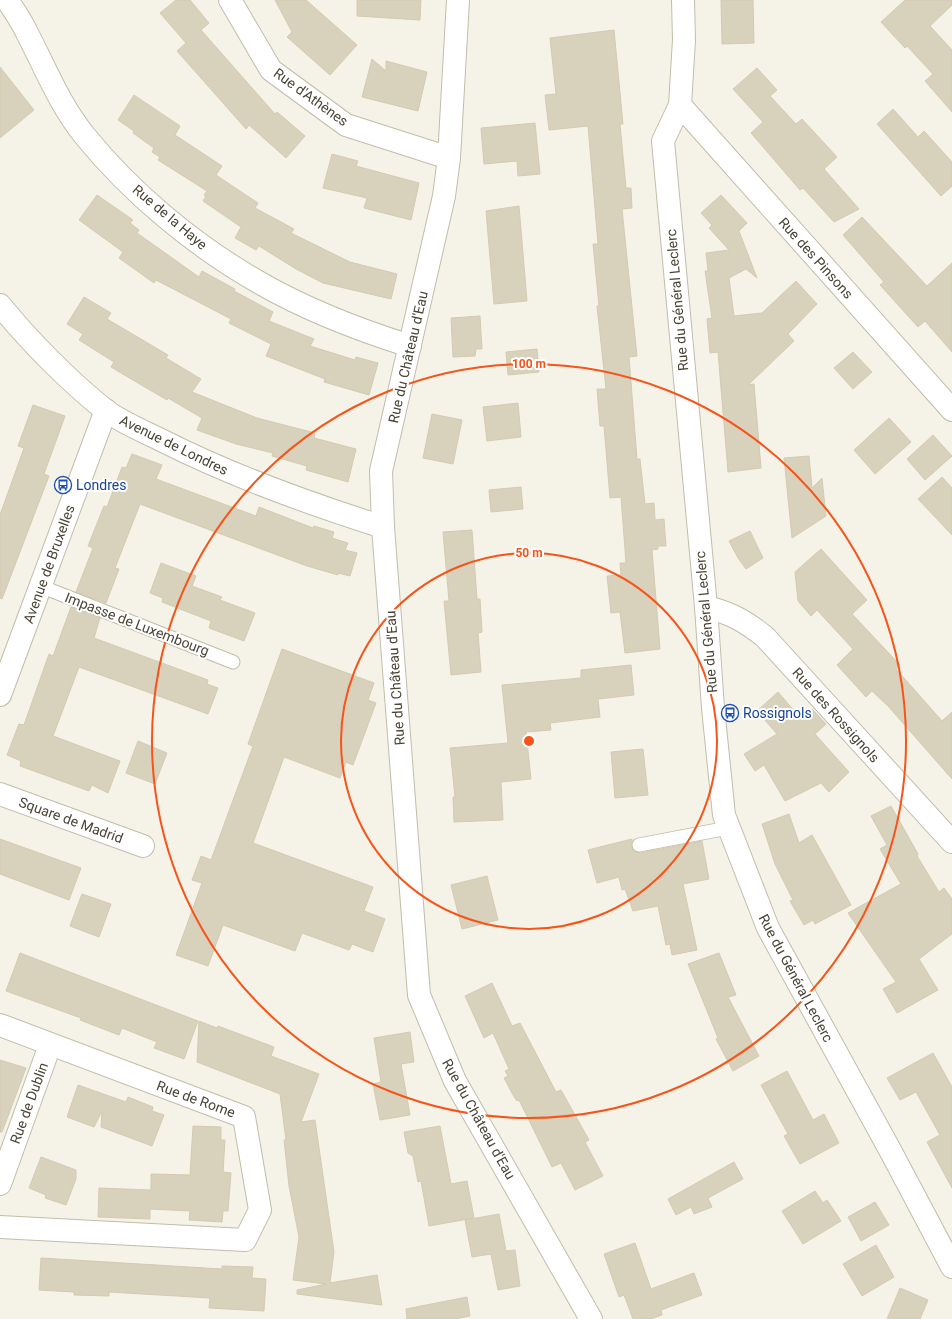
<svg xmlns="http://www.w3.org/2000/svg" width="952" height="1319" viewBox="0 0 952 1319" font-family="Roboto,sans-serif">
<style>
.building{fill:#d8d1bc;stroke:#d4caaf}
.lines{fill:none;stroke-linecap:round;stroke-linejoin:round}
.service-casing{stroke:#c2bda9;stroke-width:15}
.minor-casing{stroke:#c2bda9;stroke-width:24}
.service{stroke:#fff;stroke-width:13}
.minor{stroke:#fff;stroke-width:22}
.ring{fill:none;stroke:#f65418;stroke-width:2}
.labels{text-anchor:middle;stroke-width:4;stroke-linejoin:round;paint-order:stroke}
.street-label{font-size:14px;fill:#4a4436;stroke:#fff}
.transit-label{font-size:14px;fill:#164399;stroke:#fff;text-anchor:start}
.centre{fill:#f65418;stroke:#fff;stroke-width:2}
.ring-label{font-size:12px;text-anchor:middle;font-weight:bold;fill:#f65418;stroke:#fff;stroke-width:4;stroke-linejoin:round;paint-order:stroke}
</style>
<rect width="100%" height="100%" fill="#f5f3e8"/>
<g class="building">
<polygon points="176,0 190,0 209,23 201,30 275,114 277,112 305,136 286,158 249,125 246,129 177,51 186,43 160,13"/>
<polygon points="275,0 306,0 357,45 330,75 287,37 292,32"/>
<polygon points="357,0 421,0 420,20 357,16"/>
<polygon points="721,0 753,0 754,43 722,44"/>
<polygon points="905,0 952,0 952,5 930,26 952,50 952,112 925,81 933,74 907,46 905,48 881,22"/>
<polygon points="614,30 623,124 620,124 626,188 631,188 632,208 622,209 637,356 629,357 637,459 640,459 645,504 654,503 655,520 664,519 666,546 658,546 658,549 652,550 660,649 625,653 620,612 611,613 607,576 621,575 620,563 626,563 621,497 610,498 604,426 600,426 597,389 606,389 597,306 599,306 593,244 598,244 588,126 549,130 545,95 556,94 550,38"/>
<polygon points="372,59 386,71 386,61 427,72 418,111 362,97"/>
<polygon points="0,67 34,110 0,138"/>
<polygon points="757,68 777,90 770,96 796,124 802,119 837,157 824,169 859,209 834,222 803,188 800,190 751,133 763,122 733,89"/>
<polygon points="134,95 180,126 175,135 222,166 216,175 258,203 255,208 294,229 291,233 350,262 397,274 391,299 323,283 296,269 259,246 256,250 235,238 241,227 203,201 206,196 204,195 207,191 158,160 160,157 152,152 154,148 133,133 134,131 118,120"/>
<polygon points="893,109 918,137 924,131 952,162 952,186 941,196 877,124"/>
<polygon points="535,123 540,174 518,176 517,161 484,164 481,128"/>
<polygon points="332,154 358,161 356,166 419,183 411,220 364,208 367,198 323,188"/>
<polygon points="97,195 133,220 130,223 139,230 137,233 199,277 202,271 235,289 234,291 273,312 269,321 314,339 310,346 355,360 356,357 378,363 369,395 324,382 325,379 266,356 271,344 229,323 231,319 156,280 154,283 119,258 123,252 79,220"/>
<polygon points="721,195 747,223 739,231 757,278 746,269 729,278 734,316 762,313 796,281 817,304 788,334 794,341 748,385 754,384 761,468 728,472 718,352 710,353 707,319 712,318 705,271 708,271 706,253 729,250 709,228 712,225 701,213"/>
<polygon points="519,206 527,301 494,304 486,211"/>
<polygon points="862,217 927,286 952,263 952,352 925,321 918,327 880,285 884,282 843,235"/>
<polygon points="84,297 111,313 107,319 168,355 166,358 201,379 192,392 257,418 315,433 314,438 356,449 348,482 306,470 307,466 272,456 273,453 236,444 197,430 202,418 168,398 167,400 121,373 111,367 114,362 79,340 83,334 67,324"/>
<polygon points="480,316 482,349 476,349 475,356 453,357 451,318"/>
<polygon points="537,349 539,372 508,375 506,352"/>
<polygon points="853,352 872,372 853,389 834,368"/>
<polygon points="518,403 521,437 487,441 483,407"/>
<polygon points="33,405 65,416 44,474 49,476 2,599 0,598 0,515 24,448 18,446"/>
<polygon points="432,414 462,420 453,464 423,458"/>
<polygon points="889,418 911,442 875,474 854,450"/>
<polygon points="933,435 952,456 925,480 907,459"/>
<polygon points="132,454 162,465 156,479 256,516 259,507 313,528 314,526 334,532 332,538 348,543 345,550 357,553 350,576 338,573 338,575 307,566 140,504 115,568 119,569 106,603 76,592 93,548 88,546 104,506 107,507 122,467 126,468"/>
<polygon points="809,456 812,488 822,478 826,516 792,538 784,458"/>
<polygon points="942,477 952,488 952,535 918,499"/>
<polygon points="521,487 523,509 491,512 489,490"/>
<polygon points="472,530 477,599 480,599 482,632 478,633 481,672 451,675 444,601 449,601 443,532"/>
<polygon points="750,531 763,558 746,569 738,558 729,541"/>
<polygon points="821,549 867,600 852,614 900,665 896,669 942,721 952,712 952,779 888,706 872,691 866,697 837,665 853,649 817,610 811,616 798,601 795,572"/>
<polygon points="161,563 196,576 192,586 222,597 220,600 255,613 244,641 209,628 211,621 162,602 163,598 150,593"/>
<polygon points="71,607 100,618 94,638 208,680 207,684 218,688 208,714 79,667 53,736 120,761 108,793 92,785 89,791 20,766 21,761 7,755 19,724 24,725 49,654 53,656"/>
<polygon points="282,649 374,683 368,700 376,703 353,765 346,762 340,778 284,757 253,843 373,887 364,911 385,919 373,952 352,944 349,950 302,933 295,951 223,925 208,966 176,955 202,883 192,880 201,856 211,860 253,746 248,744"/>
<polygon points="631,665 634,695 598,699 600,717 550,723 551,730 526,732 531,779 501,782 503,820 454,822 453,797 455,797 450,748 508,743 502,685 581,678 581,670"/>
<polygon points="778,692 801,719 812,709 826,724 815,734 849,772 829,792 821,783 785,801 764,765 755,771 744,754 777,734 757,711"/>
<polygon points="138,741 167,753 155,784 126,773"/>
<polygon points="643,749 648,795 615,798 611,752"/>
<polygon points="891,806 918,854 917,856 939,892 944,888 952,899 952,934 919,959 938,990 897,1013 883,989 896,982 848,913 901,884 880,849 887,845 871,816"/>
<polygon points="789,814 799,843 812,835 851,905 815,924 813,920 804,925 790,901 793,900 775,864 762,824"/>
<polygon points="0,839 81,868 69,900 0,874"/>
<polygon points="632,839 633,850 640,853 702,841 709,879 683,884 697,950 672,955 670,944 666,945 658,906 633,911 625,889 622,890 619,877 597,883 588,850"/>
<polygon points="487,876 498,920 462,929 451,885"/>
<polygon points="82,894 111,904 99,937 70,926"/>
<polygon points="20,953 198,1021 184,1059 154,1048 157,1042 122,1028 119,1035 80,1020 81,1018 6,991"/>
<polygon points="719,953 736,995 728,997 759,1056 733,1071 716,1039 718,1038 688,964"/>
<polygon points="492,983 512,1026 520,1023 556,1092 561,1090 589,1140 585,1142 603,1176 575,1190 561,1163 552,1167 519,1100 517,1101 513,1095 504,1078 508,1076 505,1071 509,1069 493,1033 484,1038 465,996"/>
<polygon points="199,1021 217,1028 218,1026 274,1047 271,1056 319,1074 301,1122 315,1120 334,1252 330,1283 377,1275 382,1305 297,1294 297,1290 326,1284 293,1280 299,1237 289,1186 284,1140 286,1140 280,1094 197,1062"/>
<polygon points="410,1032 414,1062 401,1064 410,1115 380,1120 373,1084 381,1082 374,1038"/>
<polygon points="933,1053 952,1087 952,1188 927,1142 940,1135 916,1092 900,1100 887,1078"/>
<polygon points="0,1060 26,1068 2,1132 0,1132"/>
<polygon points="787,1071 813,1120 824,1114 839,1143 800,1164 784,1136 788,1134 761,1085"/>
<polygon points="78,1085 126,1102 128,1097 153,1107 152,1111 164,1115 152,1146 101,1127 102,1111 94,1127 67,1117"/>
<polygon points="193,1126 221,1127 221,1140 225,1140 223,1172 231,1173 228,1211 223,1211 222,1222 189,1220 190,1211 150,1209 150,1219 98,1217 99,1188 151,1190 151,1174 190,1175"/>
<polygon points="440,1126 451,1184 467,1181 474,1218 429,1226 421,1181 418,1182 413,1156 408,1153 404,1132"/>
<polygon points="41,1157 76,1170 76,1179 66,1205 45,1198 46,1195 29,1188"/>
<polygon points="734,1162 743,1179 708,1198 712,1207 694,1214 691,1207 676,1215 668,1199"/>
<polygon points="815,1191 823,1203 827,1200 841,1221 803,1244 782,1211"/>
<polygon points="875,1202 889,1225 861,1241 848,1217"/>
<polygon points="499,1214 506,1251 515,1250 520,1286 498,1290 491,1254 472,1257 465,1220"/>
<polygon points="635,1243 651,1289 694,1273 702,1295 661,1310 662,1315 651,1319 633,1319 624,1295 619,1297 604,1254"/>
<polygon points="876,1245 894,1277 862,1296 843,1264"/>
<polygon points="41,1258 222,1269 222,1266 253,1267 252,1278 266,1279 264,1311 209,1308 210,1298 109,1292 109,1296 74,1295 74,1292 39,1290"/>
<polygon points="900,1288 928,1300 920,1319 887,1319"/>
<polygon points="467,1297 470,1316 455,1319 407,1319 406,1309"/>
</g>
<g class="lines">
<g class="service-casing">
<g id="service">
<polyline points="40,586 233,662"/>
<polyline points="639,845 728,828"/>
</g>
</g>
<g class="minor-casing">
<g id="minor">
<path d="M7 0C14 10 21 20 26 31 45 67 59 104 85 136 132 194 195 246 260 283 307 310 359 330 410 346"/>
<polyline points="230,0 271,70 346,125 449,158"/>
<polyline points="458,0 449,158 444,196 381,471 383,527 419,995 455,1081 591,1319"/>
<polyline points="683,0 684,40 680,105 663,141 706,607 713,708 724,815 768,928 890,1150 952,1267"/>
<polyline points="680,105 952,410"/>
<path d="M0 305C29 341 69 381 105 410 121 422 143 431 161 440 232 476 307 503 383 527"/>
<path d="M706 607C731 613 745 621 765 637L952 842"/>
<polyline points="0,695 106,410"/>
<polyline points="0,794 143,846"/>
<polyline points="0,1025 244,1117 260,1210 245,1240 0,1227"/>
<polyline points="0,1184 50,1045"/>
</g>
</g>
<use href="#service" class="service"/>
<use href="#minor" class="minor"/>
</g>
<g class="ring">
<circle cx="529" cy="741" r="188"/>
<circle cx="529" cy="741" r="377"/>
</g>
<defs>
<g id="bus-ring" transform="scale(0.9)"><circle r="9.5" fill="#fff" stroke="#1a4fb4" stroke-width="1.5"/><path d="M-5-6H5V4H4V6H2V4H-2V6H-4V4H-5ZM-3.5-4V0h7V-4ZM-3.5 1.2v1.5H-2V1.2ZM2 1.2v1.5H3.5V1.2Z" fill="#1a4fb4"/></g>
</defs>
<g fill-rule="evenodd">
<use href="#bus-ring" x="63" y="485"/>
<use href="#bus-ring" x="730" y="713"/>
</g>
<g class="labels">
<g class="street-label">
<text transform="translate(311 97) rotate(36)" y="5">Rue d'Athènes</text>
<text transform="translate(170 217) rotate(40)" y="5">Rue de la Haye</text>
<text transform="translate(816 258) rotate(48)" y="5">Rue des Pinsons</text>
<text transform="translate(677 300) rotate(-95)" y="5">Rue du Général Leclerc</text>
<text transform="translate(408 357) rotate(-77)" y="5">Rue du Château d'Eau</text>
<text transform="translate(174 445) rotate(26)" y="5">Avenue de Londres</text>
<text transform="translate(49 564) rotate(-70)" y="5">Avenue de Bruxelles</text>
<text transform="translate(706 622) rotate(-95)" y="5">Rue du Général Leclerc</text>
<text transform="translate(137 624) rotate(21)" y="5">Impasse de Luxembourg</text>
<text transform="translate(395 678) rotate(-94)" y="5">Rue du Château d'Eau</text>
<text transform="translate(836 715) rotate(48)" y="5">Rue des Rossignols</text>
<text transform="translate(71 820) rotate(20)" y="5">Square de Madrid</text>
<text transform="translate(796 978) rotate(62)" y="5">Rue du Général Leclerc</text>
<text transform="translate(196 1099) rotate(20)" y="5">Rue de Rome</text>
<text transform="translate(29 1103) rotate(-70)" y="5">Rue de Dublin</text>
<text transform="translate(479 1119) rotate(61)" y="5">Rue du Château d'Eau</text>
</g>
<g class="transit-label">
<text x="76" y="490">Londres</text>
<text x="743" y="718">Rossignols</text>
</g>
</g>
<circle cx="529" cy="741" r="6" class="centre"/>
<g class="ring-label">
<text x="529" y="368">100 m</text>
<text x="529" y="557">50 m</text>
</g>
</svg>
